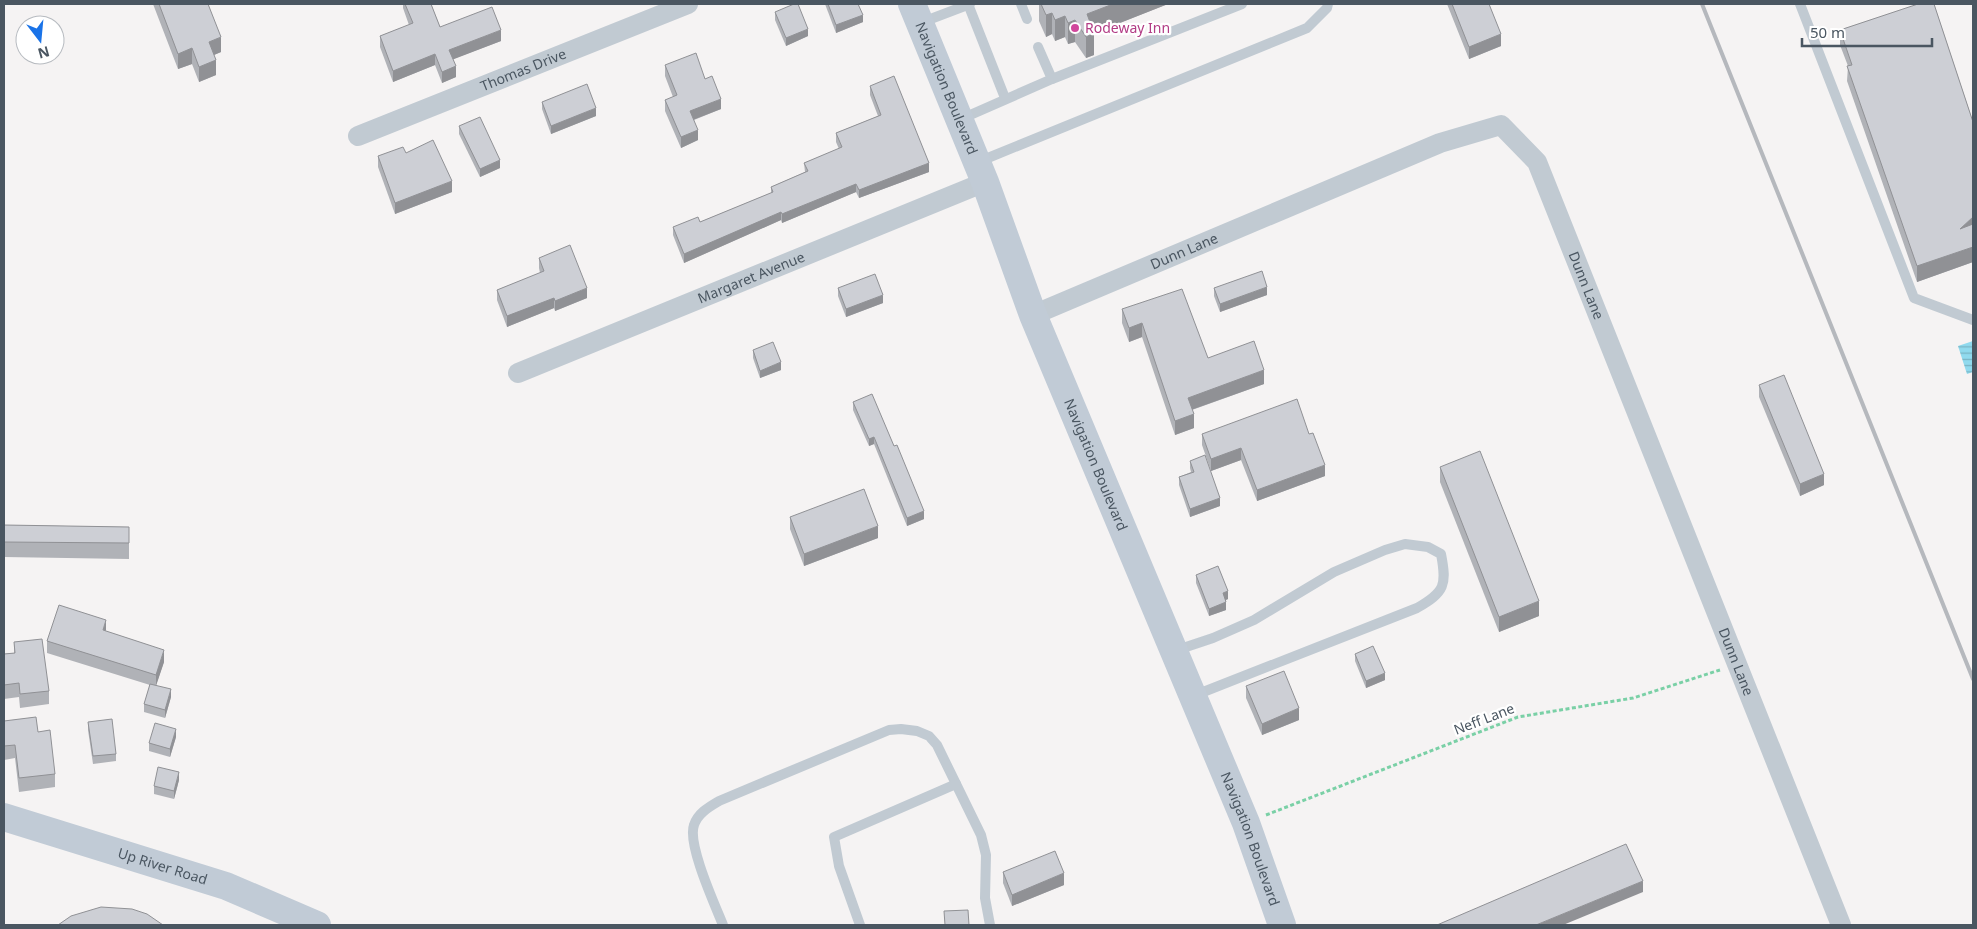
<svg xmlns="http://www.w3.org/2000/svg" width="1977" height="929" viewBox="0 0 1977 929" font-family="'Noto Sans',sans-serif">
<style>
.water{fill:url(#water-rules)}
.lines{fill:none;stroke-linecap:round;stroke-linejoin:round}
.path{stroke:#7ad0a6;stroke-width:3;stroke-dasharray:4 2.5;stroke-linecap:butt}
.lane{stroke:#c1cad2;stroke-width:10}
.street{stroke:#c1cad2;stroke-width:20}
.secondary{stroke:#c1cbd6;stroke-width:28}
.rail{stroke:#b5b8bd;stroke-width:4}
.wall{fill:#b0b2b7}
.shaded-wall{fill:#909195}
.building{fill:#cdcfd5;stroke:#909195}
.hotel-dot{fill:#d1479c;stroke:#fff;stroke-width:2}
.labels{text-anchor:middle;stroke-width:4.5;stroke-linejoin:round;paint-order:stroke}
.hotel-label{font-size:14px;fill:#b23c85;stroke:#fff;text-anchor:start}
.street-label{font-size:14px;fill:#4a5661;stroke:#fff}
</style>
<defs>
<pattern id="water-rules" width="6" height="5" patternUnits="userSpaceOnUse" patternTransform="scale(1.25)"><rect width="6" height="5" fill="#90daee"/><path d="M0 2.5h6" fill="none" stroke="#78b4c4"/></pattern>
</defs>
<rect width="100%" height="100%" fill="#f5f3f3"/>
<polygon class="water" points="1973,341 1973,372 1967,374 1958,346"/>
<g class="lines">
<polyline class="path" points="1266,815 1518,717 1633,698 1720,670"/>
<g class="lane">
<polyline points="968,4 1005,98"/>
<polyline points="1021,4 1027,19"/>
<polyline points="1800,4 1914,298 1973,320"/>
<polyline points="920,23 970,4"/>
<polyline points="1038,47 1052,79"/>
<polyline points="961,119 1052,79 1242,4"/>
<polyline points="978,162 1307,28 1327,8 1328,4"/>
<path d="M1174 651 1213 638 1254 620 1334 572 1385 550 1405 544 1428 547 1441 554C1447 585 1445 592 1417 608L1193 696"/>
<path d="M723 925C715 905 687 844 694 825 698 813 709 807 719 801L889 730 901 729 917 731 929 736 937 745 981 835 986 855 985 898 990 925"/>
<polyline points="860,925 839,866 834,837 956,784"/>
</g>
<g class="street">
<path id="s1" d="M358 136 688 4"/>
<path id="s2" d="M1033 315 1440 143 1501 125 1537 162 1841 925"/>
<path id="s3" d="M518 373 985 182"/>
</g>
<g class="secondary">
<path id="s4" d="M912 4 985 182 1033 315 1246 823 1282 925"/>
<path id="s5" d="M4 817 226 886 317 925"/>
</g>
<polyline class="rail" points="1702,4 1973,679"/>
</g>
<g class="wall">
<polygon points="153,4 208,4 221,52 214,55 216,75 199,82 192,64 178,69"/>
<polygon points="403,4 431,4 440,27 501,41 453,59 456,77 442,83 435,65 393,82 380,47 380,36 409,25 403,8"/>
<polygon points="825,4 858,4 863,22 836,33"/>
<polygon points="1039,4 1168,4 1094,33 1094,55 1086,58 1075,42 1068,44 1065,37 1055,41 1052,34 1046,37 1039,21"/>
<polygon points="1447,4 1489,4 1501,46 1469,59"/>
<polygon points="1913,4 1934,4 1973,122 1973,262 1917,282 1847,81 1848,66 1840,45 1840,30 1914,6"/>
<polygon points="775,12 808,36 786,46 775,20"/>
<polygon points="665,65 721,109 694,120 698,140 681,148 665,111 665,100 673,97 665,76"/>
<polygon points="870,86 929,172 859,198 856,192 782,223 781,220 684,263 673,235 673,227 700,222 771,193 771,187 805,172 804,163 839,149 836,142 836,133 878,116 870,95"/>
<polygon points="542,102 596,116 551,134 542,109"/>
<polygon points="459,126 500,168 480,177 459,134"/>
<polygon points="378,156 452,192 395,214 378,167"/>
<polygon points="539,258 587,298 555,311 554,308 507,327 497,300 497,290 540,273 539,268"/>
<polygon points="838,288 883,303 846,317 838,296"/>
<polygon points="1214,288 1267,295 1220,312 1214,296"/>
<polygon points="1122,309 1208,358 1264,384 1192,410 1194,428 1175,435 1142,337 1129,342 1122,323"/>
<polygon points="753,350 781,370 760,378 753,358"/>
<polygon points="1759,385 1824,485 1800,496 1759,397"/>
<polygon points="853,402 924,519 907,526 874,444 869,446 853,410"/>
<polygon points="1202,434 1325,476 1257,501 1241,460 1211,471 1202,445"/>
<polygon points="1190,461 1220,506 1190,517 1179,485 1179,477 1191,472 1190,468"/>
<polygon points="1440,467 1539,616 1499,632 1440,482"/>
<polygon points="790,517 878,538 804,566 790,529"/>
<polygon points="4,525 129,527 129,559 4,557"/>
<polygon points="1196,575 1228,599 1226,600 1226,610 1209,616 1196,583"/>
<polygon points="106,631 164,662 156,685 171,697 165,718 144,712 144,704 150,685 47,653 47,641"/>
<polygon points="14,642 49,691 49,704 20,708 19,697 4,699 4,654 14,653"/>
<polygon points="1355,654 1385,680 1366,688 1355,661"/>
<polygon points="1246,686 1299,720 1262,735 1246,698"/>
<polygon points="4,721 38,732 55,774 55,787 19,792 15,758 4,760"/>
<polygon points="88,722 116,754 116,761 93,764 88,730"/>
<polygon points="176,737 170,757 149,751 149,743"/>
<polygon points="179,780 174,799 154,794 154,786"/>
<polygon points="1003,872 1064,885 1012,906 1003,883"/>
</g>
<g class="shaded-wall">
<polygon points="1113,4 1168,4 1087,36 1087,14"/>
<polygon points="1052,13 1052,34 1046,37 1046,15"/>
<polygon points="863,15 863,22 836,33 836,25"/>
<polygon points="1065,16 1065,37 1055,41 1055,20"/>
<polygon points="1075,20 1075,42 1068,44 1068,23"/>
<polygon points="808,29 808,36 786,46 786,38"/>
<polygon points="501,30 501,41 449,61 449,50"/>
<polygon points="1094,33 1094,55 1086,58 1086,37"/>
<polygon points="1501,34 1501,46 1469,59 1469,47"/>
<polygon points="221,37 221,52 209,57 209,42"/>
<polygon points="192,48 192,64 178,69 178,54"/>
<polygon points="435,54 435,65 393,82 393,71"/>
<polygon points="216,60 216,75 199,82 199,67"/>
<polygon points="456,66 456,77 442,83 442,72"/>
<polygon points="721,99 721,109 690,121 690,111"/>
<polygon points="596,108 596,116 551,134 551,126"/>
<polygon points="698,130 698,140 681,148 681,137"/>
<polygon points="500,160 500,168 480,177 480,169"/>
<polygon points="929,163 929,172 859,198 859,190"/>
<polygon points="452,181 452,192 395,214 395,203"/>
<polygon points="856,184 856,192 782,223 782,214"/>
<polygon points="781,212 781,220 684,263 684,254"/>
<polygon points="1973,217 1973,232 1960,229"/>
<polygon points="1973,247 1973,262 1917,282 1917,266"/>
<polygon points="1267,287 1267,295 1220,312 1220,304"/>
<polygon points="587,288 587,298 555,311 555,301"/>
<polygon points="883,295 883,303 846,317 846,309"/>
<polygon points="554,298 554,308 507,327 507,316"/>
<polygon points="1142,323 1142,337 1129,342 1129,328"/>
<polygon points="781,362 781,370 760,378 760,371"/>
<polygon points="1264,370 1264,384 1188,411 1188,398"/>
<polygon points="1194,414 1194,428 1175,435 1175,421"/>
<polygon points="874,437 874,444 869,446 869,439"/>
<polygon points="1241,448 1241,460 1211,471 1211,459"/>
<polygon points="1325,465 1325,476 1257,501 1257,490"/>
<polygon points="1824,474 1824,485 1800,496 1800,484"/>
<polygon points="1220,498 1220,506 1190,517 1190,509"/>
<polygon points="924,511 924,519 907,526 907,518"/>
<polygon points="878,526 878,538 804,566 804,554"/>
<polygon points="1228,591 1228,599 1223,601 1223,593"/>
<polygon points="1539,601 1539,616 1499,632 1499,617"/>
<polygon points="1226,602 1226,610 1209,616 1209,609"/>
<polygon points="106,620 106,631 103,630"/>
<polygon points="164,650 164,662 156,686 156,675"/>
<polygon points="1385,673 1385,680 1366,688 1366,681"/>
<polygon points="171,689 171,697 165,718 165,710"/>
<polygon points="1299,708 1299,720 1262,735 1262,724"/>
<polygon points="176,729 176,737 170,757 170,749"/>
<polygon points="179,772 179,780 174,799 174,791"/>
<polygon points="1064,873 1064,885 1012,906 1012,895"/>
<polygon points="1643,881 1643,892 1563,925 1536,925"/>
</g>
<g class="building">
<polygon points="159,4 208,4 221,37 209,42 216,60 199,67 192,48 178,54"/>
<polygon points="405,4 431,4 440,27 492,7 501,30 449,50 456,66 442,72 435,54 393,71 380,36 413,23"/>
<polygon points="794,4 798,4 808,29 786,38 775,12"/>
<polygon points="828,4 858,4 863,15 836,25"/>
<polygon points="1041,4 1113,4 1087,14 1094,33 1086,37 1075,20 1068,23 1065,16 1055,20 1052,13 1046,15"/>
<polygon points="1452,4 1489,4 1501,34 1469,47"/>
<polygon points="1918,4 1934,4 1973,122 1973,217 1960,229 1973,224 1973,247 1917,266 1847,66 1852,65 1840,30"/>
<polygon points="696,53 705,79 712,76 721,99 690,111 698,130 681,137 665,100 677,95 665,65"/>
<polygon points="894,76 929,163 859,190 856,184 782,214 781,212 684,254 673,227 698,217 700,222 773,192 771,187 808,171 804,163 842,147 836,133 881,115 870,86"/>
<polygon points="587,84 596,108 551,126 542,102"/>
<polygon points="480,117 500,160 480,169 459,126"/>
<polygon points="433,140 452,181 395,203 378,156 403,147 406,153"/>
<polygon points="570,245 587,288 555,301 554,298 507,316 497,290 544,271 539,258"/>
<polygon points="1262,271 1267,287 1220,304 1214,288"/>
<polygon points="875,274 883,295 846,309 838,288"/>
<polygon points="1182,289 1208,358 1254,341 1264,370 1188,398 1194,414 1175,421 1142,323 1129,328 1122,309"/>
<polygon points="773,342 781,362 760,371 753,350"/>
<polygon points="1784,375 1824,474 1800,484 1759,385"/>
<polygon points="872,394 894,446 897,445 924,511 907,518 874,437 869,439 853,402"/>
<polygon points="1297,399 1309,434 1313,433 1325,465 1257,490 1241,448 1211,459 1202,434"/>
<polygon points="1480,451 1539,601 1499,617 1440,467"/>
<polygon points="1205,455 1220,498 1190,509 1179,477 1194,472 1190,461"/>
<polygon points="864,489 878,526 804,554 790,517"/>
<polygon points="4,525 129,527 129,543 4,542"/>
<polygon points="1218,566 1228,591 1223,593 1226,602 1209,609 1196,575"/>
<polygon points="59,605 106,620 103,630 164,650 156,675 47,641"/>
<polygon points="42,639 49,691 20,694 19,683 4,685 4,654 15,653 14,642"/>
<polygon points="1373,646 1385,673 1366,681 1355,654"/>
<polygon points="1284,671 1299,708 1262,724 1246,686"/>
<polygon points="150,684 171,689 165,710 144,704"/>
<polygon points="36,717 38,732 50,730 55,774 19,778 15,745 4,746 4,721"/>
<polygon points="112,719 116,754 93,756 88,722"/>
<polygon points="155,723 176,729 170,749 149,743"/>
<polygon points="158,767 179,772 174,791 154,786"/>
<polygon points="1626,844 1643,881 1536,925 1437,925"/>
<polygon points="1055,851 1064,873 1012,895 1003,872"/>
<polygon points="101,907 132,909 147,914 163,925 58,925 71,916"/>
<polygon points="968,910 969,925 945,925 944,911"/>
</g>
<circle class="hotel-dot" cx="1075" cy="28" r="5"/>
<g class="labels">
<g class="hotel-label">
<text x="1085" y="33">Rodeway Inn</text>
</g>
<g class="street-label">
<text dy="5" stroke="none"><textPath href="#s1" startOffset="178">Thomas Drive</textPath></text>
<text dy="5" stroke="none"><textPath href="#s4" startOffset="91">Navigation Boulevard</textPath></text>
<text dy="5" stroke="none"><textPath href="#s2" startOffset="164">Dunn Lane</textPath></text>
<text dy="5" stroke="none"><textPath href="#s3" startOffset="252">Margaret Avenue</textPath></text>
<text dy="5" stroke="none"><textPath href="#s2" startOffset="690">Dunn Lane</textPath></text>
<text dy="5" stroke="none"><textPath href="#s4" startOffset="496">Navigation Boulevard</textPath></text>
<text dy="5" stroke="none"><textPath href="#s2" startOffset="1095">Dunn Lane</textPath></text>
<text transform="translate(1484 719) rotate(-21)" y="5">Neff Lane</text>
<text dy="5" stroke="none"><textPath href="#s4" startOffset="901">Navigation Boulevard</textPath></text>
<text dy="5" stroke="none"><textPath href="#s5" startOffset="166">Up River Road</textPath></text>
</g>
</g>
<rect width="1977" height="929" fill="none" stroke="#4a5661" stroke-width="10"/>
<g transform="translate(40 40) rotate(164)"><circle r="24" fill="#ffffff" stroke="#b7bbc0"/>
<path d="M0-4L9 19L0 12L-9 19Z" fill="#1a73e8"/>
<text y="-8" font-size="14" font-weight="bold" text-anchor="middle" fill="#4a5661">N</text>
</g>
<path d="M1802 38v8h130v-8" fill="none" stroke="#4a5661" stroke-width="2.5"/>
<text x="1810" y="38" font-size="15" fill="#4a5661" stroke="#ffffff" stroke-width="4" paint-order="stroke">50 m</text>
</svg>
